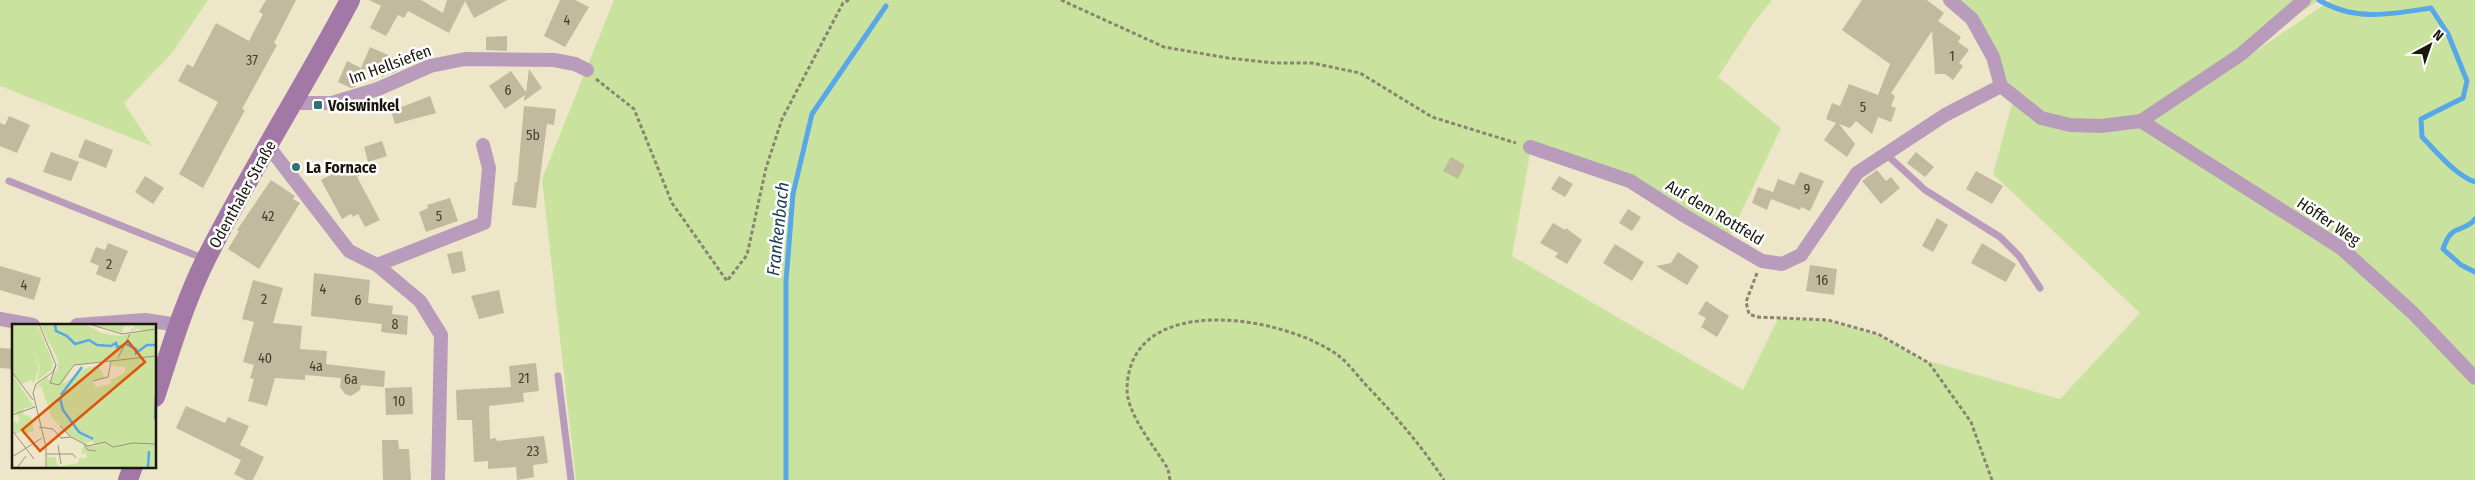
<svg xmlns="http://www.w3.org/2000/svg" width="2475" height="480" viewBox="0 0 2475 480" font-family="'Fira Sans Condensed',sans-serif">
<style>
.green{fill:#c9e39e}
.lines{fill:none;stroke-linecap:round;stroke-linejoin:round}
.stream{stroke:#58a7e8;stroke-width:5}
.building{fill:#c1ba9e}
.path{stroke:#898570;stroke-width:3;stroke-dasharray:4 2.5;stroke-linecap:butt}
.service{stroke:#b99cbc;stroke-width:7}
.minor{stroke:#b99cbc;stroke-width:14}
.secondary{stroke:#a278a6;stroke-width:20}
.poi-dot{fill:#2b746f;stroke:#fff;stroke-width:2}
.labels{text-anchor:middle;stroke-width:5;stroke-linejoin:round;paint-order:stroke}
.number-label{font-size:14px;fill:#444031}
.street-label{font-size:16px;fill:#1a180d;stroke:#fff}
.poi-label{font-size:16px;font-weight:bold;fill:#1a180d;stroke:#fff;text-anchor:start}
.water-label{font-size:18px;font-style:italic;fill:#1b3c57;stroke:#fff}
.inset-river{fill:none;stroke:#58a7e8;stroke-width:2.5}
.inset-road{fill:none;stroke:#99947e;stroke-width:1}
.view{fill:#de560c;fill-opacity:0.15;stroke:#de560c;stroke-width:2.5}
.inset-edge{fill:none;stroke:#1a180d;stroke-width:2.5}
</style>
<rect width="100%" height="100%" fill="#ede6c9"/>
<g class="green">
<polygon points="0,0 208,0 172,53 124,103 152,146 0,86"/>
<polygon points="614,0 1772,0 1752,25 1718,77 1781,128 1728,240 1630,181 1531,148 1512,256 1743,390 1778,319 1827,321 1877,335 1928,363 1929,361 2060,399 2140,313 1993,174 2012,104 2041,123 2144,126 2339,251 2475,381 2475,480 576,480 542,179"/>
<polygon points="1957,0 2319,0 2145,121 2044,119 2017,102 1976,15"/>
<polygon points="2331,0 2475,0 2475,375 2343,247 2148,124"/>
</g>
<g class="lines">
<g class="stream">
<path d="M2319 0C2355 22 2393 14 2431 8L2448 34 2467 81 2463 98 2421 119 2422 137C2437 152 2454 174 2475 182"/>
<path d="M2475 219C2464 234 2452 221 2443 249L2461 265 2475 272"/>
<polyline points="786,480 786,281 793,194 812,114 886,6"/>
</g>
</g>
<g class="building">
<polygon points="266,0 296,0 274,43 277,45 242,109 245,110 203,188 179,174 218,102 178,81 187,64 193,67 216,23 249,41 263,14 259,12"/>
<polygon points="369,0 421,0 443,13 447,0 507,0 474,18 465,1 449,33 408,11 404,18 398,15 386,36 370,28 381,6"/>
<polygon points="560,0 575,0 589,7 565,47 544,36"/>
<polygon points="1862,0 1927,0 1944,13 1938,21 1961,37 1958,42 1969,50 1959,63 1963,66 1953,80 1945,74 1935,74 1932,31 1891,93 1895,96 1891,106 1896,108 1891,122 1878,117 1872,134 1856,121 1850,128 1839,124 1855,144 1847,157 1824,140 1836,123 1826,119 1832,103 1840,106 1849,84 1878,95 1890,64 1842,30"/>
<polygon points="507,36 507,51 486,50 486,37"/>
<polygon points="370,47 402,61 397,71 393,73 388,70 383,77 364,69 355,87 351,88 338,82 347,61 361,68"/>
<polygon points="529,69 542,88 524,101 525,95 505,109 489,86 511,71 526,92"/>
<polygon points="430,96 436,113 395,124 391,111"/>
<polygon points="524,106 556,109 554,125 547,124 536,208 512,205 515,182 517,183"/>
<polygon points="9,116 30,125 17,153 0,146 0,123 5,125"/>
<polygon points="85,139 113,150 106,168 78,157"/>
<polygon points="382,141 387,156 368,162 364,147"/>
<polygon points="51,152 79,162 71,181 43,172"/>
<polygon points="1916,152 1934,167 1925,177 1907,163"/>
<polygon points="1451,157 1465,165 1458,179 1443,171"/>
<polygon points="355,162 361,174 357,177 380,220 365,227 358,214 353,217 351,214 342,219 321,180"/>
<polygon points="1877,170 1886,181 1891,177 1900,188 1881,204 1862,181"/>
<polygon points="1976,171 2003,186 1992,204 1966,189"/>
<polygon points="1800,172 1824,181 1810,211 1801,207 1800,210 1771,199 1767,210 1752,203 1758,187 1773,192 1778,179 1794,185"/>
<polygon points="145,176 164,188 153,204 135,192"/>
<polygon points="1559,176 1573,184 1565,197 1551,189"/>
<polygon points="271,180 295,196 293,199 300,203 259,269 228,249 239,231 237,230"/>
<polygon points="450,198 458,221 426,232 419,212 428,208 427,205"/>
<polygon points="1628,209 1641,217 1632,231 1619,223"/>
<polygon points="1937,218 1948,225 1933,252 1922,246"/>
<polygon points="1553,223 1565,230 1566,228 1582,240 1567,264 1555,257 1558,253 1540,243"/>
<polygon points="108,243 128,251 115,282 96,274 99,266 90,262 96,247 105,250"/>
<polygon points="1982,243 2016,264 2006,282 1971,263"/>
<polygon points="1615,244 1644,262 1632,281 1603,263"/>
<polygon points="462,251 466,271 452,274 447,254"/>
<polygon points="1678,252 1699,266 1687,285 1656,266 1671,263"/>
<polygon points="1810,265 1837,269 1834,295 1806,291"/>
<polygon points="0,266 41,278 34,300 0,290"/>
<polygon points="314,273 370,280 368,303 393,306 392,314 408,316 407,335 381,332 382,324 311,316"/>
<polygon points="253,280 283,288 273,323 302,326 300,349 327,351 326,364 385,371 384,387 361,385 360,390 351,396 345,394 340,387 341,378 305,375 305,380 275,378 267,406 248,401 254,379 250,378 254,365 243,362 254,322 242,319"/>
<polygon points="499,290 504,313 479,319 471,296"/>
<polygon points="1706,301 1729,316 1717,337 1701,327 1706,318 1698,314"/>
<polygon points="0,348 14,349 14,369 0,368"/>
<polygon points="536,363 539,391 523,393 524,402 489,406 490,439 496,438 497,441 544,436 548,463 533,465 534,477 517,480 516,467 488,469 488,461 474,462 472,420 457,420 456,390 511,387 509,366"/>
<polygon points="412,387 413,414 386,415 385,388"/>
<polygon points="186,406 225,423 228,417 249,426 240,445 264,457 253,480 246,480 234,474 241,460 176,428"/>
<polygon points="382,440 398,440 399,449 409,449 411,480 383,480"/>
</g>
<g class="lines">
<g class="path">
<polyline points="1061,0 1164,47 1228,58 1274,63 1312,63 1360,73 1432,117 1516,143"/>
<polyline points="596,79 634,109 672,203 727,281 747,255 766,168 782,119 843,3 849,0"/>
<polyline points="1757,273 1746,302 1749,314 1757,317 1828,320 1878,334 1929,363 1971,422 1992,480"/>
<path d="M1170 480 1168 469C1155 447 1127 415 1127 389 1129 289 1286 316 1339 356 1349 364 1357 375 1365 384 1394 414 1421 445 1444 480"/>
</g>
<g class="service">
<polyline points="1886,154 1925,190 2000,237 2019,256 2040,288"/>
<polyline points="9,181 205,259"/>
<polyline points="558,376 571,480"/>
</g>
<g class="minor">
<polyline points="1950,0 1972,19 1993,57 2001,86 2041,118 2070,125 2101,126 2141,121 2240,55 2304,0"/>
<polyline points="294,103 332,103 378,89 430,66 465,59 554,60 575,64 587,70"/>
<polyline points="2141,121 2341,248 2413,313 2475,378"/>
<polyline points="269,147 349,251 377,265 420,301 441,335 438,480"/>
<polyline points="1530,147 1630,181 1685,216 1762,261 1782,264 1801,255 1857,173 1945,115 2001,86"/>
<polyline points="377,265 484,223 489,168 483,145"/>
<polyline points="0,319 33,325"/>
<polyline points="77,325 145,320 178,325"/>
</g>
<g class="secondary">
<path d="M155 397C170 351 184 303 206 259 250 171 304 87 350 0"/>
<polyline points="128,480 133,466"/>
</g>
</g>
<g class="poi-dot">
<rect x="313" y="100" width="10" height="10" rx="2.5"/>
<circle cx="296" cy="167" r="5"/>
</g>
<g class="labels">
<g class="number-label">
<text x="567" y="25">4</text>
<text x="1952" y="61">1</text>
<text x="252" y="65">37</text>
<text x="508" y="95">6</text>
<text x="1863" y="112">5</text>
<text x="533" y="140">5b</text>
<text x="1807" y="194">9</text>
<text x="268" y="221">42</text>
<text x="439" y="221">5</text>
<text x="109" y="269">2</text>
<text x="1822" y="285">16</text>
<text x="24" y="290">4</text>
<text x="323" y="294">4</text>
<text x="264" y="304">2</text>
<text x="358" y="305">6</text>
<text x="395" y="329">8</text>
<text x="265" y="363">40</text>
<text x="316" y="371">4a</text>
<text x="524" y="383">21</text>
<text x="351" y="384">6a</text>
<text x="399" y="406">10</text>
<text x="533" y="456">23</text>
</g>
<g class="street-label">
<text transform="translate(390 64) rotate(-20)" y="6">Im Hellsiefen</text>
<text transform="translate(242 194) rotate(-61)" y="6">Odenthaler Straße</text>
<text transform="translate(1715 212) rotate(31)" y="6">Auf dem Rottfeld</text>
<text transform="translate(2329 221) rotate(34)" y="6">Höffer Weg</text>
</g>
<g class="poi-label">
<text x="328" y="111">Voiswinkel</text>
<text x="306" y="173">La Fornace</text>
</g>
<g class="water-label">
<text transform="translate(778 229) rotate(-84)" y="6">Frankenbach</text>
</g>
</g>
<g transform="translate(12 324)">
<rect width="144" height="144" fill="#ede6c9"/>
<path d="M0 0H25L41 38 40 45 25 57 28 44 20 23 27 44 22 59 19 56 10 60 0 47ZM28 0H73L89 9 108 12 144 5V144H35V133H43L46 143 66 139 67 134H75L74 129 69 130 72 121 82 122 90 120 83 122 81 117 71 120 59 112 40 94 29 62 23 64 35 53 38 57 46 44V36ZM95 36 102 42 113 43V49L98 56 99 60 84 63 81 58 93 54 86 42 74 44 51 60 61 41ZM79 0H144V4L130 7 126 4 119 8V5L124 4 119 1 111 3 110 9ZM0 50 22 83 12 84 11 90 19 93 22 107 11 111 10 107 3 110 1 102 0 97 6 99 8 96 4 88 0 89Z" fill="#c9e39e" fill-rule="evenodd"/>
<path class="inset-river" d="M43 0 44 7 55 12 63 20 77 16 85 21 99 22 104 19 105 23 111 22M114 20 124 25V29L135 21H144M49 71 70 43M48 74 51 86 67 108 81 115M143 95 144 71M136 144 137 127"/>
<path class="inset-road" d="M27 0 44 41 41 48 24 60 21 69 34 123V144M77 0 110 10 144 5M106 34 118 10M44 41 38 59 47 61 62 41 144 32M0 48 21 76M81 57 96 53 99 38M0 91 23 83M48 102 59 113M27 103 41 105 49 114 59 113 76 122 93 118 101 123 121 119 144 120M0 106 22 135M72 120 76 126 84 127M46 121 49 140M34 130H61L64 134M0 133 30 114M5 144 14 132"/>
<path class="view" d="M116 17 133 38 28 127 10 106Z"/>
<rect width="144" height="144" class="inset-edge"/>
</g>
<g transform="translate(2430 45) rotate(40)" stroke="#ffffff" stroke-width="4" paint-order="stroke">
<path d="M0-4L9 19L0 12L-9 19Z" fill="#1a180d"/>
<text y="-8" font-size="14" font-weight="bold" text-anchor="middle" fill="#1a180d">N</text>
</g>
</svg>
